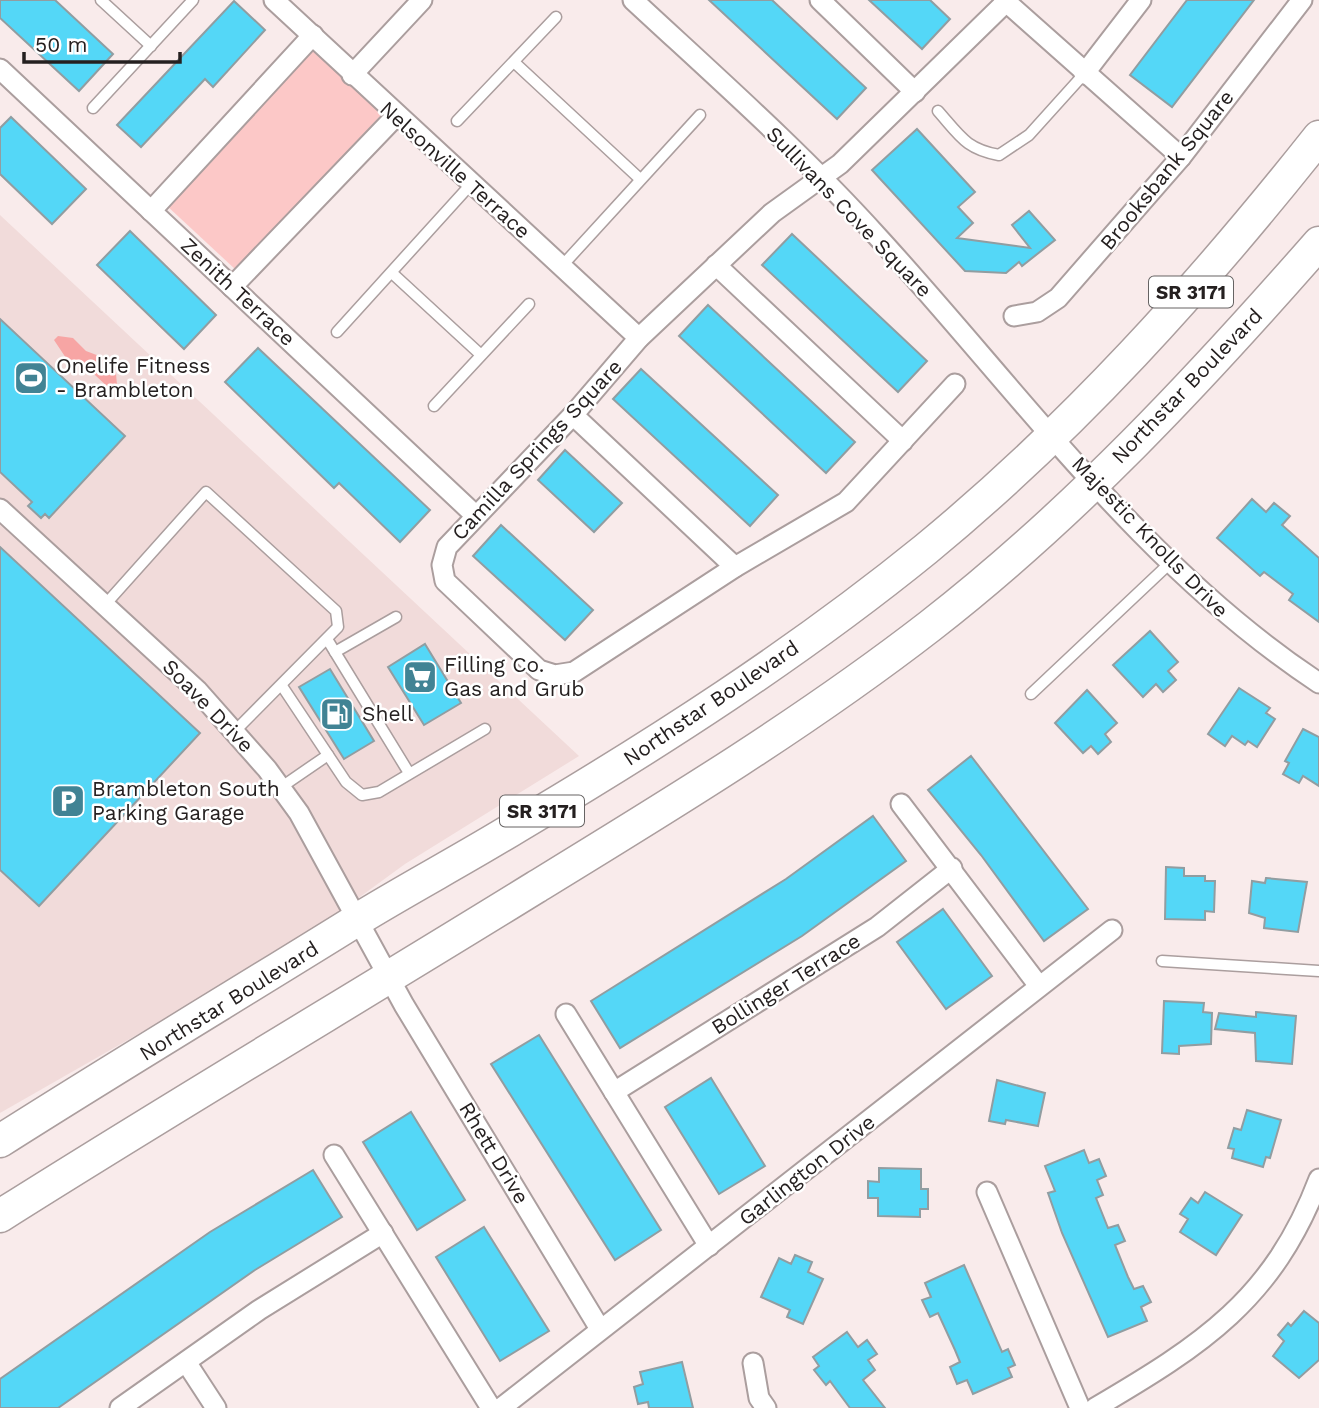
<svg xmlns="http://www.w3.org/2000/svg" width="1319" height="1408" viewBox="0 0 1319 1408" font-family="'Work Sans',sans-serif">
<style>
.built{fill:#f1dbda}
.green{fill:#fcc8c7}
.water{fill:#f7a5a4}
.building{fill:#54d7f7;stroke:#919da1;stroke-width:2}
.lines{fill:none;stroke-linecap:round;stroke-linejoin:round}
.lane-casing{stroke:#ab9e9e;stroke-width:13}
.street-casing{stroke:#ab9e9e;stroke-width:23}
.primary-casing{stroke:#ab9e9e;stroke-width:35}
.lane{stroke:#fff;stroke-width:10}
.street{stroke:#fff;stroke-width:19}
.primary{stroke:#fff;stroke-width:32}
.labels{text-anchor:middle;stroke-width:5;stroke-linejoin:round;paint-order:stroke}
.shield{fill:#fff;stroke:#666363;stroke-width:2}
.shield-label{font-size:19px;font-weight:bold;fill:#252020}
.street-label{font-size:21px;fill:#252020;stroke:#fff}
.poi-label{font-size:21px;fill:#252020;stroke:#fff;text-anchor:start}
</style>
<rect width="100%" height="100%" fill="#f9ebeb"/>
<polygon class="built" points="0,215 579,756 405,864 294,945 0,1113"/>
<polygon class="green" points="315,46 385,111 236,270 166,205"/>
<polygon class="water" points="58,336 73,338 86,351 115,362 117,385 109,388 82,363 66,358 54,340"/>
<g class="building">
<polygon points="0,0 55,0 113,54 79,91 0,18"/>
<polygon points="709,0 772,0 866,88 837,119"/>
<polygon points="869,0 930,0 950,19 922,49"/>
<polygon points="1187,0 1254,0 1172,107 1130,75"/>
<polygon points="234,1 265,30 213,87 205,79 141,147 117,125"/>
<polygon points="11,117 86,189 52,224 0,174 0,128"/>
<polygon points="917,129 975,192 958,207 973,223 957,238 1030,248 1012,225 1029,211 1055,240 1022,266 1019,262 1006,273 965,271 872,170"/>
<polygon points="130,231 216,315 184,349 97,265"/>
<polygon points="792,234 927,361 898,392 762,265"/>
<polygon points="708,305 855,442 826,473 679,336"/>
<polygon points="0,319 125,436 49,518 45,514 41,518 28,506 32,502 0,472"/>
<polygon points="258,348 430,510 400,542 339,483 334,488 225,382"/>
<polygon points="641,369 778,495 750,526 613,399"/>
<polygon points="565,450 622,503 594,532 538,480"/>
<polygon points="1252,499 1266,512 1274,503 1290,516 1282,525 1319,558 1319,622 1289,600 1293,594 1264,572 1260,576 1217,538"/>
<polygon points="501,525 593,610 565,640 473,556"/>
<polygon points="0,547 200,733 39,906 0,870"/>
<polygon points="1150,631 1178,662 1168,671 1176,680 1163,692 1156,684 1143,697 1113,665"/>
<polygon points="425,644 461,703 424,725 388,667"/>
<polygon points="330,669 374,741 344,759 299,687"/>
<polygon points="1239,688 1270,708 1266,713 1275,719 1257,747 1248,741 1245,745 1232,736 1225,746 1208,734"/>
<polygon points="1087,690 1117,723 1105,734 1111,742 1098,754 1091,746 1083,753 1055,723"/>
<polygon points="1303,729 1319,737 1319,786 1303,776 1299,783 1283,774 1289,763 1285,761"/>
<polygon points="971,756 1088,909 1044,941 981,855 928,790"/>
<polygon points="873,816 906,861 802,936 620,1048 591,1001 786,879"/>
<polygon points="1166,867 1184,868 1184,876 1205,876 1205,881 1215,881 1214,912 1205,911 1205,920 1165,919"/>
<polygon points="1266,878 1307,882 1298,932 1264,928 1265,918 1249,913 1252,881 1265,883"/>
<polygon points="943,909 992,976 946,1009 897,942"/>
<polygon points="1164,1001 1204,1003 1203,1012 1212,1013 1211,1044 1179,1046 1179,1054 1162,1053"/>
<polygon points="1256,1012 1296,1016 1292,1064 1256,1061 1255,1033 1215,1029 1219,1013 1256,1017"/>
<polygon points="539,1035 661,1230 615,1260 491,1064"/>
<polygon points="711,1078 765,1166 719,1194 665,1107"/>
<polygon points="997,1080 1045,1093 1038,1126 1006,1120 1005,1124 989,1121"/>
<polygon points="1247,1110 1281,1120 1270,1158 1266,1157 1263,1167 1232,1158 1234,1149 1228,1148 1234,1128 1241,1130"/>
<polygon points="411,1112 465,1200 417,1230 363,1142"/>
<polygon points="1084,1150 1089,1163 1099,1159 1106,1176 1097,1180 1103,1195 1096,1198 1108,1228 1118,1225 1125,1241 1115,1245 1128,1277 1134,1289 1143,1286 1151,1302 1141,1307 1147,1321 1108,1337 1062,1233 1048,1193 1055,1191 1045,1166"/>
<polygon points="879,1168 921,1169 921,1189 928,1189 928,1209 920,1209 920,1217 878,1216 878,1198 868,1198 868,1181 879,1182"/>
<polygon points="313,1170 342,1217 255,1270 58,1408 0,1408 0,1379 210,1232"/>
<polygon points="1205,1192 1242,1215 1216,1255 1180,1232 1188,1219 1180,1214 1191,1198 1198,1203"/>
<polygon points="484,1227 549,1331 500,1361 436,1257"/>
<polygon points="795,1255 812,1262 808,1272 823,1279 803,1324 787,1317 790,1310 761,1297 779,1258 791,1264"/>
<polygon points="964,1265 1002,1352 1008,1349 1015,1365 1008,1368 1012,1377 973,1394 967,1380 957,1384 950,1367 960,1362 955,1350 938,1313 930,1317 922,1300 931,1297 925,1283"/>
<polygon points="1304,1311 1319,1323 1319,1360 1299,1378 1273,1356 1284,1341 1278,1335 1288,1323 1291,1326"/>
<polygon points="847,1332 858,1347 867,1340 877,1354 868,1360 875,1370 863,1380 885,1408 850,1408 830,1381 826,1385 814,1370 819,1366 813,1357"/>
<polygon points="682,1362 693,1408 649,1408 648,1402 638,1404 634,1387 643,1384 640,1372"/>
</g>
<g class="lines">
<g class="lane-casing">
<g id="lane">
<polyline points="101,0 151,46"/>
<polyline points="515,63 640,179"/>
<polyline points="93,108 193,0"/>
<path d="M938 111C960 136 966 149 999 155L1029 135 1084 74"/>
<polyline points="457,121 556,17"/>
<polyline points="561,267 700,115"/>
<polyline points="392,273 480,354"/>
<polyline points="337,332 472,183"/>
<polyline points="434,406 529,304"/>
<polyline points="104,606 206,492 336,611 338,627 235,731"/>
<polyline points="327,639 409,773"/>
<polyline points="335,652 396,617"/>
<polyline points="282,686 346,782 362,795 379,792 485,729"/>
<polyline points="1031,694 1170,563"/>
<polyline points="280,788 328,755"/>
<polyline points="1162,961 1319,971"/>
</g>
</g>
<g class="street-casing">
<g id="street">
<polyline points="274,0 639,338"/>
<path d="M633 0C716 77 801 152 877 236 1018 390 1143 567 1319 683"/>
<polyline points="820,0 915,92"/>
<polyline points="1004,0 1181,157"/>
<polyline points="0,69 475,515"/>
<polyline points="1084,74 1141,0"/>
<polyline points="352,75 422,0"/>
<polyline points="151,211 313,35"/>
<polyline points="716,265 903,441"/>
<polyline points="232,287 396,116"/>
<polyline points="1014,316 1037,312 1058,298 1181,157 1302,0"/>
<polyline points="955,384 846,502 735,567 574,672 555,675 539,670 445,581 442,565 447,547 573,415 639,338 772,213 840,164 1006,2"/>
<polyline points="573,415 735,567"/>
<polyline points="0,509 198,691 267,769 299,813 404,1005 600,1329"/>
<polyline points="901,804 1039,986"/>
<polyline points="566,1014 709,1246"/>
<polyline points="614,1092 877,927 952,868"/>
<polyline points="334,1155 491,1408"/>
<polyline points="987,1192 1080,1408"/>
<polyline points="186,1362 216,1408"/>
<polyline points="753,1363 759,1398 766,1408"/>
<polyline points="120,1408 259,1310 383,1233"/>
<polyline points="501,1408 1112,930"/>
<path d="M1095 1408C1202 1345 1273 1300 1319 1179"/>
</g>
</g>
<g class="primary-casing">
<g id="primary">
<path d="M0 1141C118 1066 238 994 357 920 409 888 464 859 516 827 658 743 798 653 926 549 1073 428 1201 286 1319 137"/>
<path d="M0 1216C177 1104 358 997 536 887 670 805 806 722 930 626 1074 514 1199 380 1319 243"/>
</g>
</g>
<use href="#lane" class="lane"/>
<use href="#street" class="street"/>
<use href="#primary" class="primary"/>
</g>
<defs>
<g id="stadium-square" transform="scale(1.75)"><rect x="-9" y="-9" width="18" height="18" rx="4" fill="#418394" stroke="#fff"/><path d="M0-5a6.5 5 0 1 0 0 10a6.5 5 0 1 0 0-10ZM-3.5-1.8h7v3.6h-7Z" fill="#fff"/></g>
<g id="supermarket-square" transform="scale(1.75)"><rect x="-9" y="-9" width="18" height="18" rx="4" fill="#418394" stroke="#fff"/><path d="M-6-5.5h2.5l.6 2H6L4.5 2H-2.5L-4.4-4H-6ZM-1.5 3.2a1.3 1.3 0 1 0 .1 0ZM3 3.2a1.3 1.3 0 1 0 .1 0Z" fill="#fff"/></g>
<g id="fuel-square" transform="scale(1.75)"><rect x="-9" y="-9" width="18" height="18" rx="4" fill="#418394" stroke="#fff"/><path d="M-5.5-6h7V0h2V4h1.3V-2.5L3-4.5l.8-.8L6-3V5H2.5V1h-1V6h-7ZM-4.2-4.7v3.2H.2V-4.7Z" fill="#fff"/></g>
<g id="parking-square" transform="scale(1.75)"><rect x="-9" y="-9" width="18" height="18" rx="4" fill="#418394" stroke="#fff"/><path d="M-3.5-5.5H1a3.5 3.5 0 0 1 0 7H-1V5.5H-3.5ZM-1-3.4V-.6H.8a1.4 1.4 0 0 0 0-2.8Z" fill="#fff"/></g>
</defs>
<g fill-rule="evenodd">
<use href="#stadium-square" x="31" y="378"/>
<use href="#supermarket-square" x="420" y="677"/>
<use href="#fuel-square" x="337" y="714"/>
<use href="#parking-square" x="68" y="801"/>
</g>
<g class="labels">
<g class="shield">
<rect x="1149" y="276.5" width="84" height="31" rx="5"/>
<rect x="500" y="795.5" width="84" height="31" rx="5"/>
</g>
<g class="shield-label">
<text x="1191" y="299">SR 3171</text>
<text x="542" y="818">SR 3171</text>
</g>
<g class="street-label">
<text transform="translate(455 170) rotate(42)" y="7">Nelsonville Terrace</text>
<text transform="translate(1167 170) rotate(-51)" y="7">Brooksbank Square</text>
<text transform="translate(849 212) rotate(46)" y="7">Sullivans Cove Square</text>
<text transform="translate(238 292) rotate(43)" y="7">Zenith Terrace</text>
<text transform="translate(1187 386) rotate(-46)" y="7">Northstar Boulevard</text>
<text transform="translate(537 450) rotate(-47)" y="7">Camilla Springs Square</text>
<text transform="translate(1150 537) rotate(46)" y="7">Majestic Knolls Drive</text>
<text transform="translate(711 703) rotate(-34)" y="7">Northstar Boulevard</text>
<text transform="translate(208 706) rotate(46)" y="7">Soave Drive</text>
<text transform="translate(786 984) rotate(-32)" y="7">Bollinger Terrace</text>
<text transform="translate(229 1001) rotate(-32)" y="7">Northstar Boulevard</text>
<text transform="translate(494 1153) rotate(59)" y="7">Rhett Drive</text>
<text transform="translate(807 1170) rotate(-38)" y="7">Garlington Drive</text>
</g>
<g class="poi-label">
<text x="56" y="373">Onelife Fitness<tspan x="56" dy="24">- Brambleton</tspan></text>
<text x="444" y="672">Filling Co.<tspan x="444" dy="24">Gas and Grub</tspan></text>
<text x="362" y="721">Shell</text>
<text x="92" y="796">Brambleton South<tspan x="92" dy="24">Parking Garage</tspan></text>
</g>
</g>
<path d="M24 52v10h156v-10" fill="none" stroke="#252020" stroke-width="3.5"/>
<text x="35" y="52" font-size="21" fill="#252020" stroke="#ffffff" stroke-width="5" paint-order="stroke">50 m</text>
</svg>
